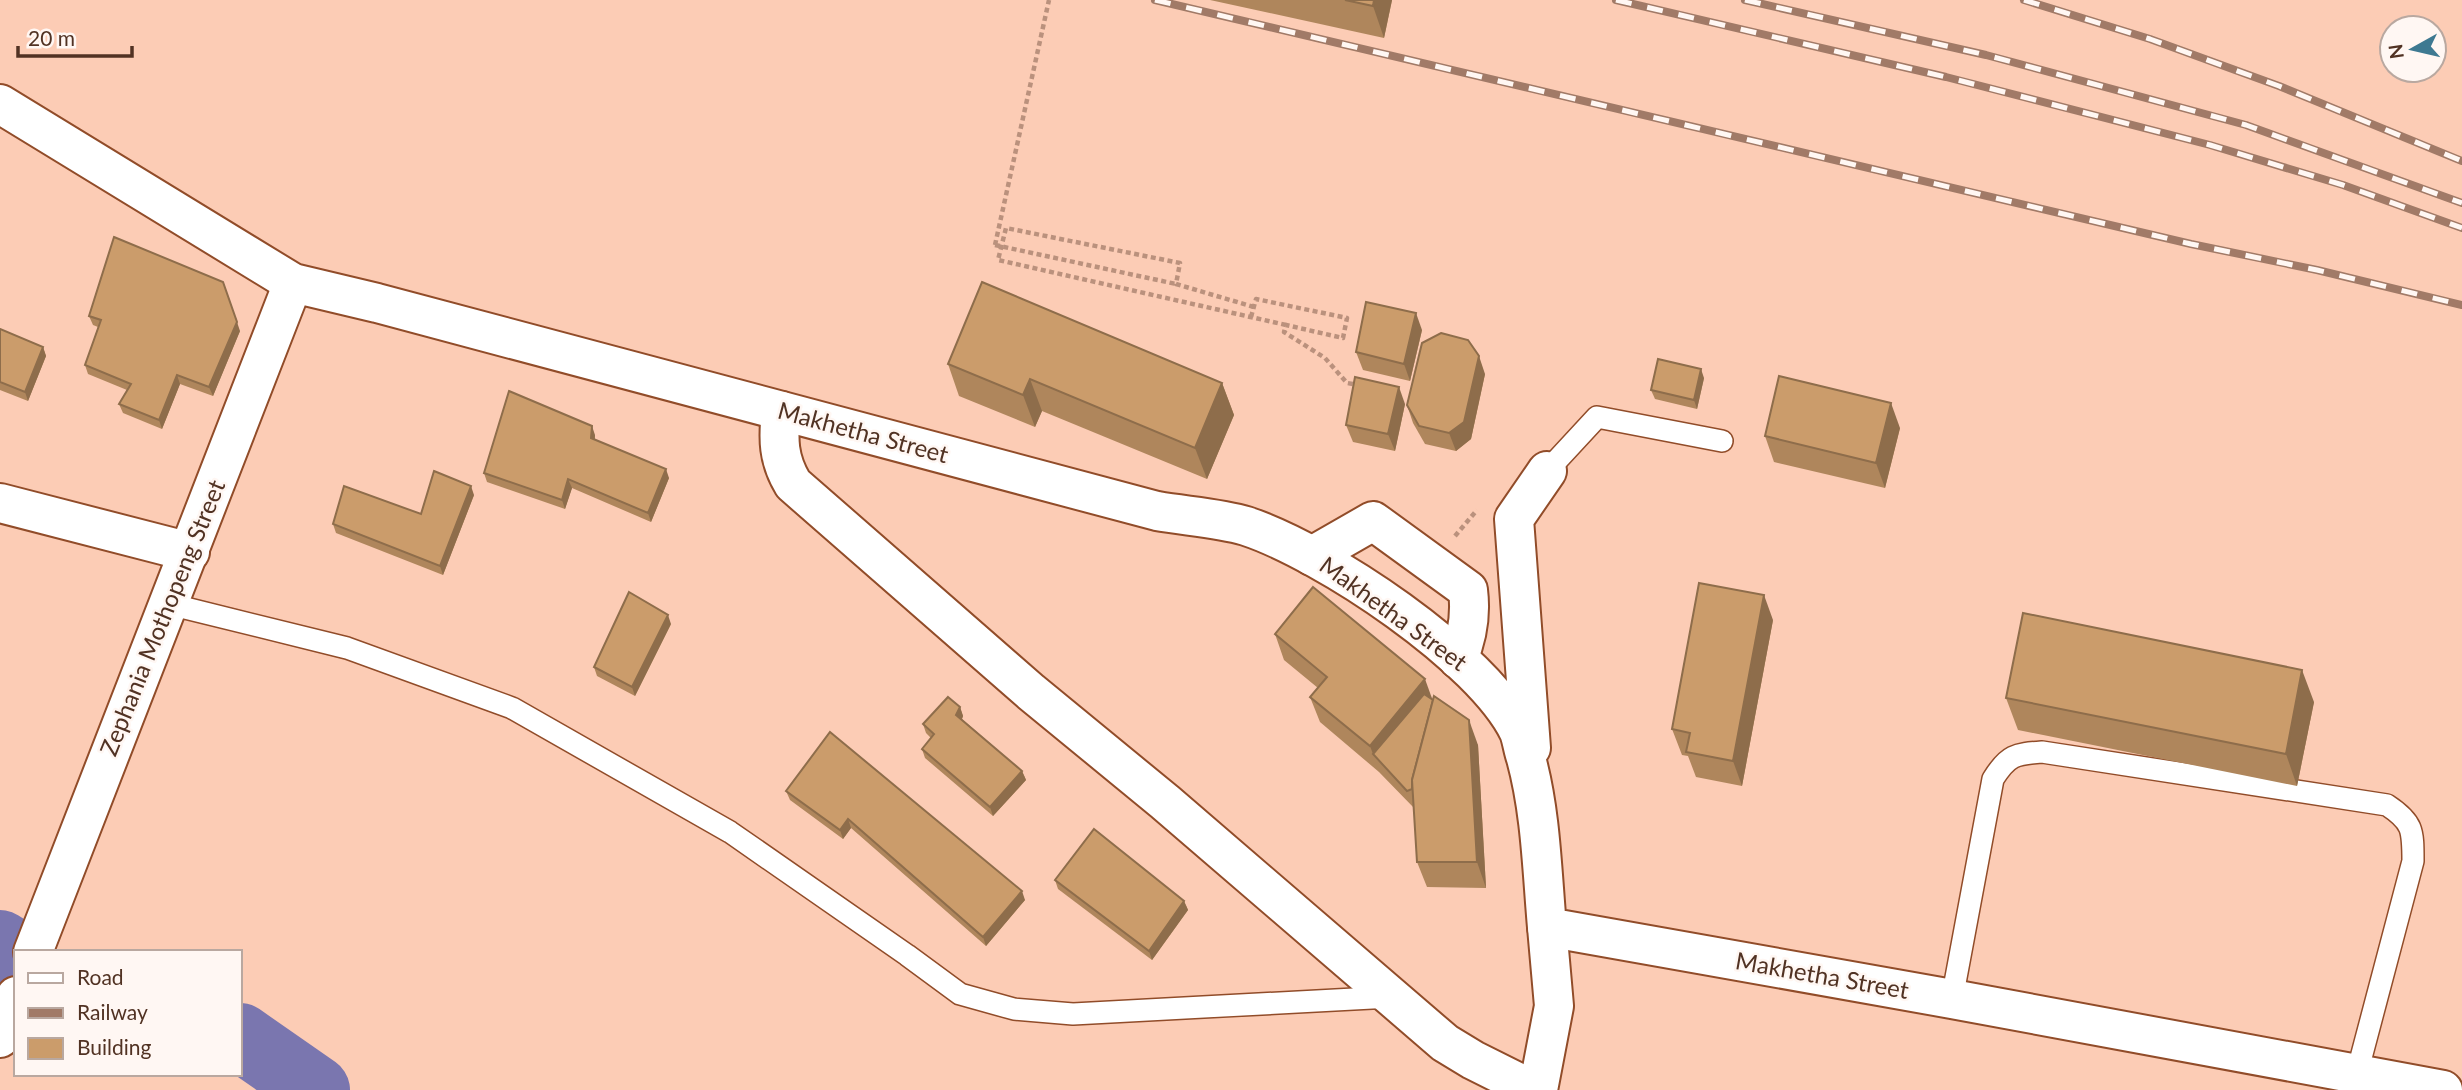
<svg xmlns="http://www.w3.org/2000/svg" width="2462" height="1090" viewBox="0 0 2462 1090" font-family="Lato,sans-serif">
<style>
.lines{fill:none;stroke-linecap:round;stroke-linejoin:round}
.river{stroke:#7a76af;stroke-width:68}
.lane-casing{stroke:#914c29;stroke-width:24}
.street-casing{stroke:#914c29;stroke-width:42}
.path{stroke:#ba917d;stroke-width:4.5;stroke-dasharray:5 3.5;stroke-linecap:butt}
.lane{stroke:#fff;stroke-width:21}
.street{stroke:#fff;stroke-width:38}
.rail-casing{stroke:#a17a67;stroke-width:8}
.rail{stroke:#fff7f3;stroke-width:5;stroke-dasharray:16;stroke-linecap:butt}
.path-bridge{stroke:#ba917d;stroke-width:4.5;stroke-dasharray:5 3.5;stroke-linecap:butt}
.wall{fill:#af865c}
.shaded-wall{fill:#8e6d4b}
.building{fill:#cb9c6b;stroke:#8e6d4b;stroke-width:2}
.labels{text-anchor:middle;stroke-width:5;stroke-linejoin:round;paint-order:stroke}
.street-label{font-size:24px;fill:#513223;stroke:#fff7f3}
</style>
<rect width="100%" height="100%" fill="#fcccb5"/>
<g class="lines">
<g class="river">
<polyline points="0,944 16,954"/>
<polyline points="240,1037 316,1090"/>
</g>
<g class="lane-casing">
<g id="lane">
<polyline points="1547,471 1597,417 1722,441"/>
<polyline points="169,604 347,648 512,708 730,832 907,955 960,994 1014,1009 1073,1014 1391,997"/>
<path d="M1952 999 1993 779C2008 755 2015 754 2042 752L2387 805C2413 822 2413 830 2413 861L2357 1073"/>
</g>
</g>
<g class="street-casing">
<g id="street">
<path d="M0 104 293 283 377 303 1157 511C1185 516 1220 518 1246 526 1325 552 1483 657 1519 732 1522 740 1523 750 1526 758 1541 813 1542 871 1547 927L1952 999 2443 1090"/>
<path d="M781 411C778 439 778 459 793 484L1031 692 1165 802 1445 1043 1473 1060 1533 1090"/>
<polyline points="0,503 190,552"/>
<path d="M1312 556 1373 521 1468 590C1471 614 1468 636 1458 659"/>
<polyline points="1531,748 1514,519 1547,471"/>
<polyline points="33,952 293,283"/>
<polyline points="0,1038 16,996"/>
<polyline points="1538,1090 1554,1006 1547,927"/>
</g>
</g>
<g class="path">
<polyline points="995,245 1049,0"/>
<polyline points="1254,307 1176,284 1180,263 1006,228 998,260 1286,325"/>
<polyline points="1251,317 1256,299 1347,318 1343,338 1286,325 1284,332 1325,358 1347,383 1358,385"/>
<polyline points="1455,536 1477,510"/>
</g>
<use href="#lane" class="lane"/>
<use href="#street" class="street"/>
<g class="rail-casing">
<g id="rail">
<polyline points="1155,0 2191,244 2317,270 2462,305"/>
<polyline points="1616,0 1946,77 2210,145 2343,185 2462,228"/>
<polyline points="1745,0 1986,55 2246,125 2462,203"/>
<polyline points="2024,0 2150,39 2279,86 2462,161"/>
</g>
</g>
<use href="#rail" class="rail"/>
<polyline class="path-bridge" points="995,245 1176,284"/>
</g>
<g class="wall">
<polygon points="1210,0 1392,0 1384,38"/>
<polygon points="89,316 240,331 213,396 180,384 162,429 123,413 119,404 127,390 88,374 85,365 98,327 93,325"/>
<polygon points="0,329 43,347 46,356 28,401 0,390"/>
<polygon points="1422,330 1410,381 1363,370 1356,352"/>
<polygon points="948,364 1222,383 1234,415 1207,479 1042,411 1035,427 959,396"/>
<polygon points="1485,374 1471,439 1456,451 1425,444 1413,423 1407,405"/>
<polygon points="1704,378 1697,409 1655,399 1651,390"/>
<polygon points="1405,404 1395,451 1353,442 1346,425"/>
<polygon points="1900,428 1885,488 1774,462 1765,436"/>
<polygon points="595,435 595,440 669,478 651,522 572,488 565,509 487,482 484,473"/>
<polygon points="474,495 443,575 336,533 333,524 421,514"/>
<polygon points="1773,620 1742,786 1696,777 1688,756 1682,755 1672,729"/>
<polygon points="671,624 635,696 597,676 594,667"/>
<polygon points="1275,634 1432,700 1478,745 1486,888 1427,887 1417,862 1414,808 1379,772 1320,722 1310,697 1318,688 1284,660"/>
<polygon points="2006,698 2314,702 2297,786 2018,730"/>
<polygon points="960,707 963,716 962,719 1022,771 1026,780 993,816 925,758 922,749 931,738 926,733 923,724"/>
<polygon points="786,791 1025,900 986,946 851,828 843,839 790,800"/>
<polygon points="1055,880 1184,901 1188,910 1152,960 1058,889"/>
</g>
<g class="shaded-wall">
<polygon points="1374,0 1392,0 1384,38 1373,6"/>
<polygon points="1416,313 1422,330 1410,381 1404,364"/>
<polygon points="237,322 240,331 213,396 209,387"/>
<polygon points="43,347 46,356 28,401 25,392"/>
<polygon points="1479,356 1485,374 1471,439 1456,451 1449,433"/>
<polygon points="1701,369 1704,378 1697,409 1694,400"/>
<polygon points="177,375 180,384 162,429 159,420"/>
<polygon points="1030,379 1042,411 1035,427 1023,395"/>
<polygon points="1222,383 1234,415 1207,479 1195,448"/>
<polygon points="1399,387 1405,404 1395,451 1388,434"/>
<polygon points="1891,403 1900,428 1885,488 1876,463"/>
<polygon points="592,426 595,435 594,447 591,438"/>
<polygon points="666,469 669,478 651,522 648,513"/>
<polygon points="568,479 572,488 565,509 562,500"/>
<polygon points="471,486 474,495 443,575 440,566"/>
<polygon points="1764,595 1773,620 1742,786 1733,761"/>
<polygon points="668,615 671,624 635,696 632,687"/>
<polygon points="2302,670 2314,702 2297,786 2286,754"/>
<polygon points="1425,679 1434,704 1373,754 1370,746"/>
<polygon points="960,707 963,716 960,724 956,715"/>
<polygon points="1469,720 1478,745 1486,888 1477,862"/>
<polygon points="1022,771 1026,780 993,816 990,807"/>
<polygon points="848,819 851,828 843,839 840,830"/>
<polygon points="1022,891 1025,900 986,946 983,937"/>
<polygon points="1184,901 1188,910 1152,960 1149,951"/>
</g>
<g class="building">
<polygon points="1345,0 1374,0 1373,6"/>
<polygon points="114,237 223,282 237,322 209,387 177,375 159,420 119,404 131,384 85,365 101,320 89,316"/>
<polygon points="982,282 1222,383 1195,448 1030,379 1023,395 948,364"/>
<polygon points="1366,302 1416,313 1404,364 1356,352"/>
<polygon points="0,329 43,347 25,392 0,382"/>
<polygon points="1441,333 1468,340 1479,356 1464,422 1449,433 1419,426 1407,405 1422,343"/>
<polygon points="1658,359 1701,369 1694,400 1651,390"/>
<polygon points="1779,376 1891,403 1876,463 1765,436"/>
<polygon points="1355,377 1399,387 1388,434 1346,425"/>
<polygon points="509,391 592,426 591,438 666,469 648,513 568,479 562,500 484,473"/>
<polygon points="434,471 471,486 440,566 333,524 344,486 421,514"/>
<polygon points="1699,583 1764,595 1733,761 1686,752 1690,733 1672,729"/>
<polygon points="1313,587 1425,679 1370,746 1310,697 1327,677 1275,634"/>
<polygon points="629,592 668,615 632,687 594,667"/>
<polygon points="2023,613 2302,670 2286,754 2006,698"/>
<polygon points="1424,694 1433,700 1412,780 1412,789 1407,791 1373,754"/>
<polygon points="1434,696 1469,720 1477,862 1417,862 1412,780"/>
<polygon points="948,697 960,707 956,715 1022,771 990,807 922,749 934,734 923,724"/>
<polygon points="830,732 1022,891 983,937 848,819 840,830 786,791"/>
<polygon points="1094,829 1184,901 1149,951 1055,880"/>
</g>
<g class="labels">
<g class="street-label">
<text transform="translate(863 433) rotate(15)" y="8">Makhetha Street</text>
<text transform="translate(1393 614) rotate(36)" y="8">Makhetha Street</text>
<text transform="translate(163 618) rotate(-68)" y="8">Zephania Mothopeng Street</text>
<text transform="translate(1822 976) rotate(10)" y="8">Makhetha Street</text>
</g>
</g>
<rect x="14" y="950" width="228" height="126" fill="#fff7f3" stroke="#b9a8a0" stroke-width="2"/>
<rect x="28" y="973" width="35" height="10" fill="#ffffff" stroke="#b9a8a0" stroke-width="2"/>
<text x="77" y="985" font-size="21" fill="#513223">Road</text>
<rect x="28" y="1008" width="35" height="10" fill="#a17a67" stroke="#b9a8a0" stroke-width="2"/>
<text x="77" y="1020" font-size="21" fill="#513223">Railway</text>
<rect x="28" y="1038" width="35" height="21" fill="#cb9c6b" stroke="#b9a8a0" stroke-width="2"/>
<text x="77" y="1055" font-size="21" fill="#513223">Building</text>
<g transform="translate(2413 49) rotate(262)"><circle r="33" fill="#fff7f3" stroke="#b9a8a0" stroke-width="2"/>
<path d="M0-5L12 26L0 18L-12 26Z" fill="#3e7991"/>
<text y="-10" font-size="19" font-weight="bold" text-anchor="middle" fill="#513223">N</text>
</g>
<path d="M18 46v10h114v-10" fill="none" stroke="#513223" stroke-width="3.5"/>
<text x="28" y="46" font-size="21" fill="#513223" stroke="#fff7f3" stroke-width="5" paint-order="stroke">20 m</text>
</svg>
